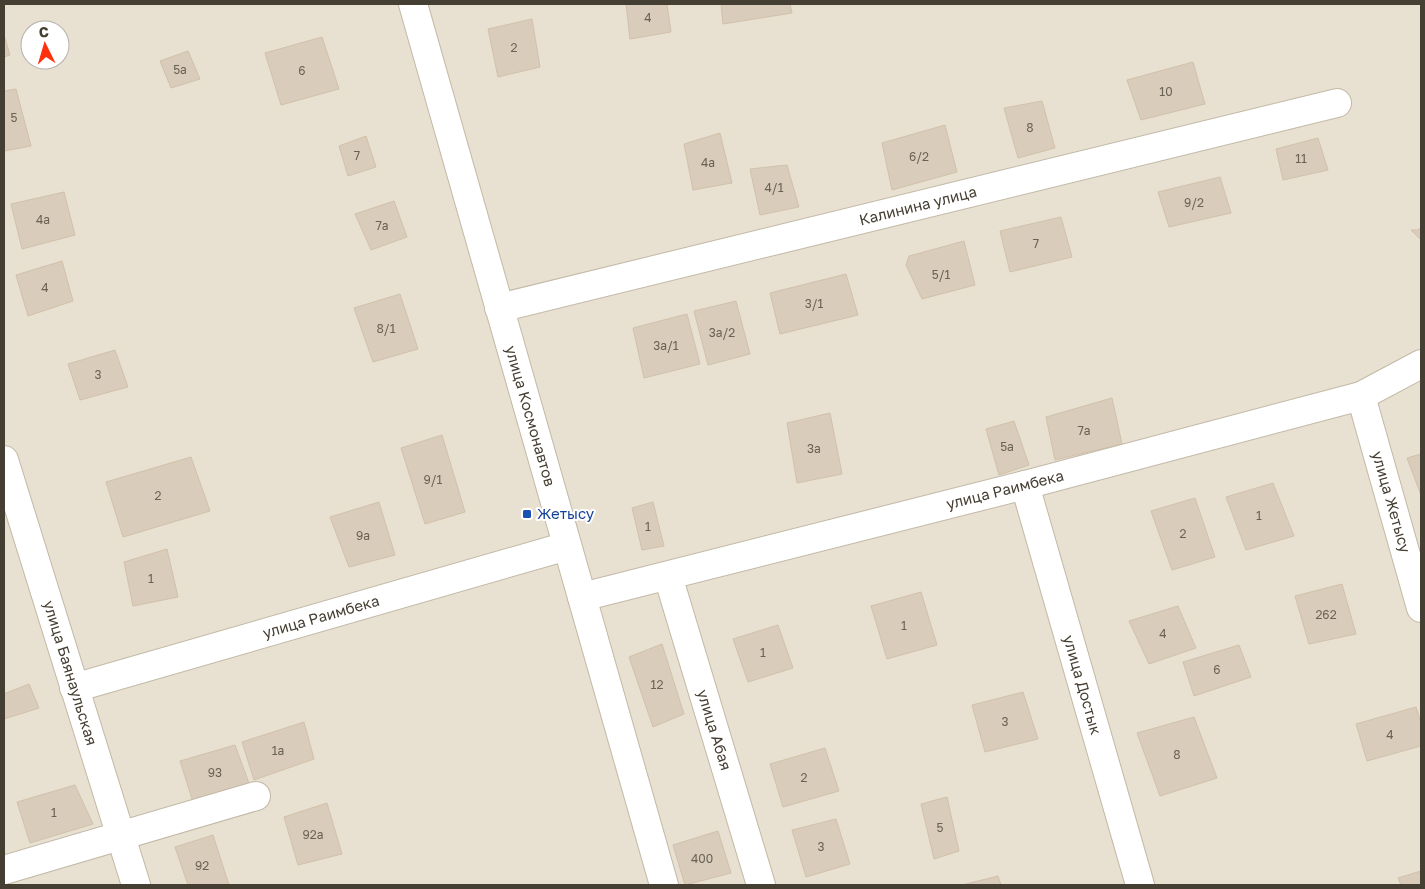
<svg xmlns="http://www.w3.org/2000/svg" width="1425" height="889" viewBox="0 0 1425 889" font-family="'Golos Text',sans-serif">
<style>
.residential{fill:#e8e0d0;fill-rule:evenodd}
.building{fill:#d9ccba;stroke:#d1c1aa}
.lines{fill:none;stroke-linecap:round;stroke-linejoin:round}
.minor-casing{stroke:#c2b9a7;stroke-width:30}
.minor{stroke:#fff;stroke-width:28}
.transit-dot{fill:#1a4fb4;stroke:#fff;stroke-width:2}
.labels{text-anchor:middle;stroke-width:4;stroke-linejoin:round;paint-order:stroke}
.number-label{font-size:12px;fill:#6a6254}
.street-label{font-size:15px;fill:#453e32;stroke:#fff}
.transit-label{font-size:15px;fill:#164399;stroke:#fff;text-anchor:start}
</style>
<rect width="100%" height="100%" fill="#f3eee3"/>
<path class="residential" d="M4 4H1421V885H4ZM30 30H60V60H30Z"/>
<g class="building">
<polygon points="626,4 667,4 671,32 630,39"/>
<polygon points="721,4 790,4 792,13 723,24"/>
<polygon points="532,19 540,67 498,77 488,29"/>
<polygon points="4,35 10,55 4,57"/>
<polygon points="322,37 339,89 281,105 265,53"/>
<polygon points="188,51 200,79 171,88 160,61"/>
<polygon points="1193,62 1205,104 1141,120 1127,80"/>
<polygon points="16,89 31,146 4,151 4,91"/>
<polygon points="1042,101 1055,148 1018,158 1004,108"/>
<polygon points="945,125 957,172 892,190 882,143"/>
<polygon points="720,133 732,183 693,190 684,144"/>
<polygon points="366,136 376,167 348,176 339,146"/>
<polygon points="1318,138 1328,170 1283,180 1276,149"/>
<polygon points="787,165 799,207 760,215 750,169"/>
<polygon points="1220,177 1231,213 1169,227 1158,192"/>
<polygon points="64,192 75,235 22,249 11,204"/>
<polygon points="394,201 407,237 371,250 355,214"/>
<polygon points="1061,217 1072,257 1010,272 1000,231"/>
<polygon points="1421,227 1421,240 1411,230 1418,230"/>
<polygon points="964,241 975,285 922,299 906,265 909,256"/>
<polygon points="62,261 73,301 28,316 16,275"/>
<polygon points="846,274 858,315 780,334 770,293"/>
<polygon points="400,294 418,349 373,362 354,308"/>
<polygon points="736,301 750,354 708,365 694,311"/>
<polygon points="687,314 700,364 644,378 633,328"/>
<polygon points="115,350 128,387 80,400 68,364"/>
<polygon points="1112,398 1122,444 1055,460 1046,417"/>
<polygon points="830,413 842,474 797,483 787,423"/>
<polygon points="1014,421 1029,465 999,475 986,429"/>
<polygon points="442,435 465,512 425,524 401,448"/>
<polygon points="1421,454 1421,495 1407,458"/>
<polygon points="191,457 210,511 123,537 106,482"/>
<polygon points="1273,483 1294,536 1246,550 1226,497"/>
<polygon points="1195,498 1215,557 1172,570 1151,511"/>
<polygon points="379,502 395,555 349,567 330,517"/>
<polygon points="653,502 664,546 642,550 632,508"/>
<polygon points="167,549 178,597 133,606 124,562"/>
<polygon points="1342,584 1356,634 1309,644 1295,596"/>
<polygon points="921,592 937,645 887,659 871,606"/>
<polygon points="1178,606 1196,648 1149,664 1129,621"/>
<polygon points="778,625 793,668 748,682 733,639"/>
<polygon points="662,644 684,714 653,727 629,657"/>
<polygon points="1239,645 1251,677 1194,696 1183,662"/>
<polygon points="29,684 39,708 4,719 4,694"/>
<polygon points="1023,692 1038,739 985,752 972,705"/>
<polygon points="1416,707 1421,723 1421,746 1367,761 1356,724"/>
<polygon points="1194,717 1217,778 1160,796 1137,733"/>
<polygon points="304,722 314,759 254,780 242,742"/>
<polygon points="235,745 250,786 193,802 180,761"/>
<polygon points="825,748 839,791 783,807 770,764"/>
<polygon points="75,785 93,824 30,843 17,802"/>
<polygon points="947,797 959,851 934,859 921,804"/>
<polygon points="327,803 342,854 298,865 284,817"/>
<polygon points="836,819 850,864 806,877 792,830"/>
<polygon points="718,831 731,873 685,885 673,845"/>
<polygon points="213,835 229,885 188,885 175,847"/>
<polygon points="1421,871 1421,885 1401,885 1398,878"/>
<polygon points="998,876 1001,885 962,885"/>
</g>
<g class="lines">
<g class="minor-casing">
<g id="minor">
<polyline points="413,4 664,885"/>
<polyline points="499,308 1337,103"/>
<polyline points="1361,396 1421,608"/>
<polyline points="4,460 136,885"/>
<polyline points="1025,485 1140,885"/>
<polyline points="668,576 761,885"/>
<polyline points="582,597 1025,485 1361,396 1421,364"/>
<polyline points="74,688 567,546"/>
<polyline points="4,870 256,796"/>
</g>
</g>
<use href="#minor" class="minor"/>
</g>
<rect class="transit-dot" x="522" y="509" width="10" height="10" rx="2.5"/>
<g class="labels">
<g class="number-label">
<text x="648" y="22">4</text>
<text x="514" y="52">2</text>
<text x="180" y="74">5а</text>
<text x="302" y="75">6</text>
<text x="1166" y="96">10</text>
<text x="14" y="122">5</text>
<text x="1030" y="132">8</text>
<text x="357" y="160">7</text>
<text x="919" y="161">6/2</text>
<text x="1301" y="163">11</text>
<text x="708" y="167">4а</text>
<text x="774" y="192">4/1</text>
<text x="1194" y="207">9/2</text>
<text x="43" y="224">4а</text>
<text x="382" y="230">7а</text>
<text x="1036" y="248">7</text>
<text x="941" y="279">5/1</text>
<text x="45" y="292">4</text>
<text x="814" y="308">3/1</text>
<text x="386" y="333">8/1</text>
<text x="722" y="337">3а/2</text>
<text x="666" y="350">3а/1</text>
<text x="98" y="379">3</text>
<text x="1084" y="435">7а</text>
<text x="1007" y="451">5а</text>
<text x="814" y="453">3а</text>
<text x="433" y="484">9/1</text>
<text x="158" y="500">2</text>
<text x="1259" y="520">1</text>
<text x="648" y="531">1</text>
<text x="1183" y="538">2</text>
<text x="363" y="540">9а</text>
<text x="151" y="583">1</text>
<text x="1326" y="619">262</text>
<text x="904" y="630">1</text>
<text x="1163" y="638">4</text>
<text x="763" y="657">1</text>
<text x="1217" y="674">6</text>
<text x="657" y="689">12</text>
<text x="1005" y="726">3</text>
<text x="1390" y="739">4</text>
<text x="278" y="755">1а</text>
<text x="1177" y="759">8</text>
<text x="215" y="777">93</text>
<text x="804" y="782">2</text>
<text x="54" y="817">1</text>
<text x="940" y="832">5</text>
<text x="313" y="839">92а</text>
<text x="821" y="851">3</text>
<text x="702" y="863">400</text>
<text x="202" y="870">92</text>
</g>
<g class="street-label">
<text transform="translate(918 206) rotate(-14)" y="5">Калинина улица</text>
<text transform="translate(530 416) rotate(74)" y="5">улица Космонавтов</text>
<text transform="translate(1005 490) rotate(-14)" y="5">улица Раимбека</text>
<text transform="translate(1391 502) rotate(74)" y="5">улица Жетысу</text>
<text transform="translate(321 617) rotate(-16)" y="5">улица Раимбека</text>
<text transform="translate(70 673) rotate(73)" y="5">улица Баянаульская</text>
<text transform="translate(1082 685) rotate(74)" y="5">улица Достык</text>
<text transform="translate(714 730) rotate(73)" y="5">улица Абая</text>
</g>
<g class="transit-label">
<text x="537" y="519">Жетысу</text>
</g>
</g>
<rect width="1425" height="889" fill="none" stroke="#453e32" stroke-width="10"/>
<g transform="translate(45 45) rotate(355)"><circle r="24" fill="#ffffff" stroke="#b5b2ad"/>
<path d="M0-4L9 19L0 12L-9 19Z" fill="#ff300e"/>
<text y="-8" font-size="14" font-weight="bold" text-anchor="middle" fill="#453e32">С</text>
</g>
</svg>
